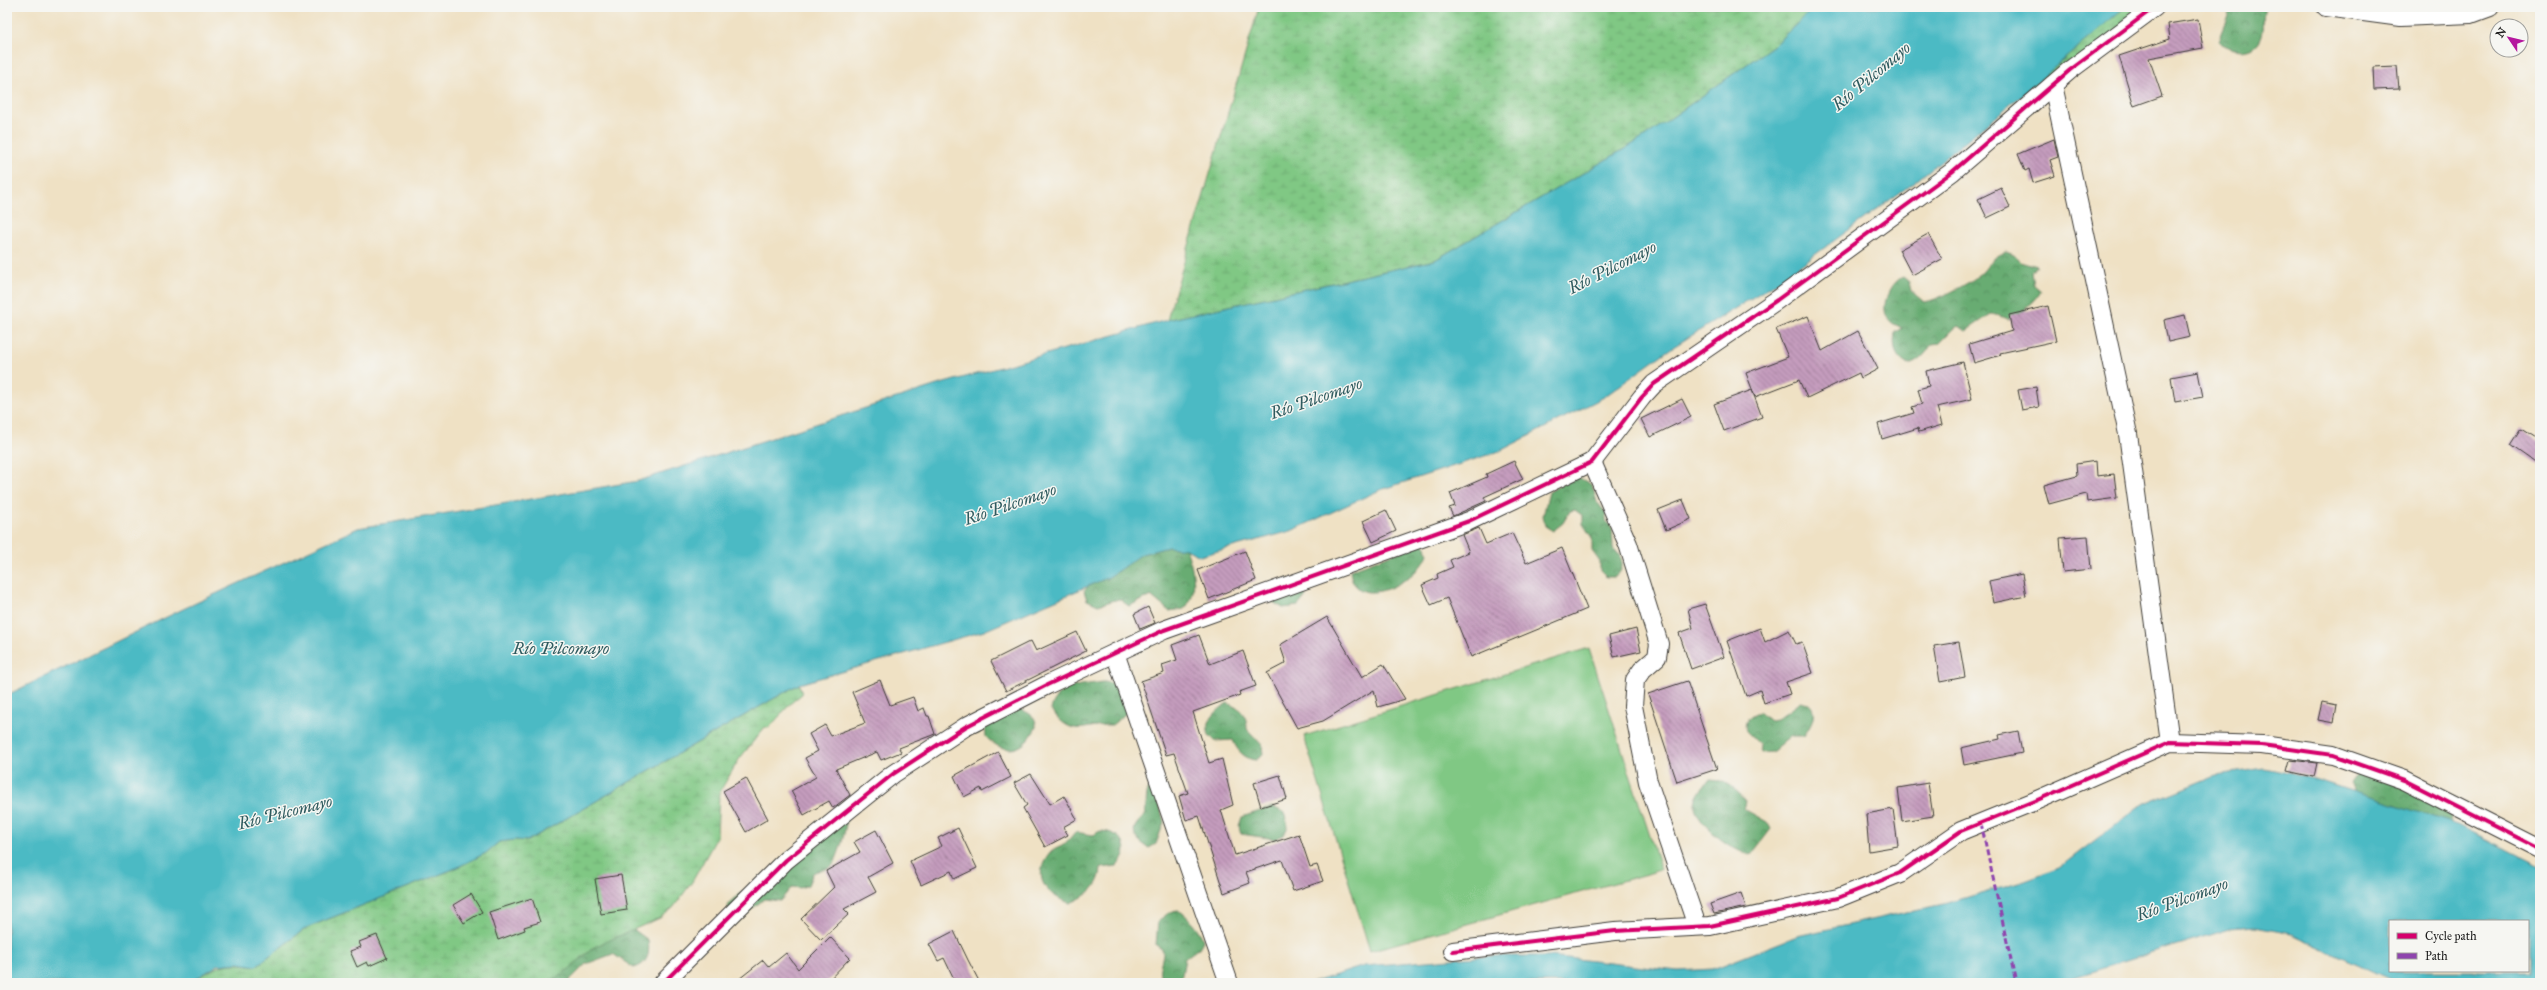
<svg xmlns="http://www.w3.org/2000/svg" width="2547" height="990" viewBox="0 0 2547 990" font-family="'IM FELL Great Primer',serif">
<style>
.forest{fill:url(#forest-crowns);stroke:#426447}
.wetland{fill:url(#wetland-marsh);stroke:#4e7250}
.pitch{fill:#80c884;stroke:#4e7250}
.water{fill:#4cbac4;stroke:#346b70;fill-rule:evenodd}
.building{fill:url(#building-back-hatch)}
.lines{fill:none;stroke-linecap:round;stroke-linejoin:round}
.street-casing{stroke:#3c3a35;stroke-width:20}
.street{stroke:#fff;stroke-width:18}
.quiet{stroke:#8e44ad;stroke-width:3;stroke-dasharray:6 3;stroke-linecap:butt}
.cycleway-casing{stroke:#f6f6f2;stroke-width:6}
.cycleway{stroke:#d6006c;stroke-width:4}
.labels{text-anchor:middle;stroke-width:3;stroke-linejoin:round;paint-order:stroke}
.water-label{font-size:17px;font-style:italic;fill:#2f5b5f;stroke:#f6f6f2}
</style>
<defs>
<pattern id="forest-crowns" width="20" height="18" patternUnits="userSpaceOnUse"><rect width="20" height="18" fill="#68ac72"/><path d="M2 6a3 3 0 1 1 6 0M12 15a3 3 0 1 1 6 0" fill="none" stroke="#558b5d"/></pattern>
<pattern id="wetland-marsh" width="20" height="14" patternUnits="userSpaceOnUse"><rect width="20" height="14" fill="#80c884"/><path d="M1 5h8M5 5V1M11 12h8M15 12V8" fill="none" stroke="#6eab71"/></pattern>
<pattern id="building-back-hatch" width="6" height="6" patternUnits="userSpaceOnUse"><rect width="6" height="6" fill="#c59cbd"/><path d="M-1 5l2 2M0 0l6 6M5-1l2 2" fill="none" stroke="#9f7e99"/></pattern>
</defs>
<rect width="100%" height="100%" fill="#f6f6f2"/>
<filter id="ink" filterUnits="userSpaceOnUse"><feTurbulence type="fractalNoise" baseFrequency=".025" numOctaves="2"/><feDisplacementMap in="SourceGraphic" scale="8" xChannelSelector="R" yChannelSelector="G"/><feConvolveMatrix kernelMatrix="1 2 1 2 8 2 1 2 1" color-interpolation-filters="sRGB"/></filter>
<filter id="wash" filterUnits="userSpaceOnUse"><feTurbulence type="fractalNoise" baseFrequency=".012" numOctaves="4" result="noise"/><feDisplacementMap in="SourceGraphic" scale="16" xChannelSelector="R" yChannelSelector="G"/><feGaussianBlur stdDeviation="0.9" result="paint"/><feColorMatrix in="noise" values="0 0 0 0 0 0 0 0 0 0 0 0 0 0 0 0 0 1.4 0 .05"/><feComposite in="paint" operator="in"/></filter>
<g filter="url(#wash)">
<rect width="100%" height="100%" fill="#efe1c4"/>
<g class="forest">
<path d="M2230 7H2265C2262 16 2265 26 2262 35 2256 56 2231 51 2218 42 2221 30 2229 18 2230 7Z"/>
<path d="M2006 252 2014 255 2020 261 2037 266 2032 272 2034 285 2041 291C2036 302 2026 305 2022 317 2007 324 2004 315 1991 314L1966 331 1959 326 1955 328 1939 344 1931 345C1926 354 1918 363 1908 365 1894 356 1893 348 1895 332L1902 328C1897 325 1889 323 1887 317 1880 304 1891 282 1903 277L1909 282 1911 291 1924 302C1936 301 1968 284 1978 276 1990 266 1989 258 2006 252Z"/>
<path d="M1576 476 1592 485 1597 502 1606 513V521L1612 526 1613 548C1622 556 1627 568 1615 577H1606L1600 571V562L1592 551V538L1583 524V516L1575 510 1570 511 1563 523 1553 531 1545 526 1543 516 1549 492Z"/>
<path d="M1423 543 1426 546 1428 554C1419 580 1354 616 1350 570Z"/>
<path d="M1168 547 1186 549C1193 568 1200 593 1184 609L1169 611 1151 596 1129 606 1119 599 1098 605 1087 600 1084 591 1090 584 1109 577 1138 555Z"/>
<polygon points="1302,588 1306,596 1298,606 1283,608 1271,601"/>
<path d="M1103 682C1120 682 1126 695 1131 709L1112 725C1083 724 1074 740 1051 710 1057 683 1081 686 1103 682Z"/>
<path d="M1800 702 1809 704C1819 713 1810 727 1804 736H1791L1772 752 1761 753 1759 744 1746 731C1743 721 1749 715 1759 712L1770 721 1776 720Z"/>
<path d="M1227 703C1241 709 1247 714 1247 729L1262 745 1263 755 1256 760C1246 760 1236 750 1233 740L1216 741 1209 735C1204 721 1217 711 1227 703Z"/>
<path d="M1020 709C1029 713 1037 716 1036 727 1025 752 1005 756 986 737L985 728 978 734 970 732 1006 710Z"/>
<polygon points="2362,768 2452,811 2451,823 2448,825 2355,795 2352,782"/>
<path d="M1710 779C1724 779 1737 790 1746 801L1744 809 1767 822 1771 829 1751 855C1735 853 1692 822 1695 803 1696 794 1705 786 1710 779Z"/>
<path d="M1154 784 1164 822 1156 844 1149 848C1144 845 1138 841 1135 835 1131 824 1143 821 1145 813 1148 804 1143 789 1154 784Z"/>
<polygon points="1272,807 1284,812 1288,826 1284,835 1275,839 1241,834 1239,826 1242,817"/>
<path d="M846 819C848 825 837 862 832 866 825 871 820 869 813 873L808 885 800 888 792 887 780 901 764 899 734 924 728 906 733 899Z"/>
<path d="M1100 831C1121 831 1134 849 1117 866L1101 868C1100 887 1087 896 1070 903 1044 895 1031 875 1051 852 1054 849 1058 848 1062 846 1067 842 1071 837 1075 832L1093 835Z"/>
<path d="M1179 911C1186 913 1203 934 1203 941L1199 948 1185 958 1182 975 1177 983H1166C1153 976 1164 960 1163 950L1156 945 1158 921 1170 912Z"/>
<path d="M633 929 648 940C650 954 648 964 634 968L613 954 586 964 567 983H532L535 970Z"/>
</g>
<g class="wetland">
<polygon points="1259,7 1815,7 1774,45 1643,138 1435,260 1167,320"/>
<polygon points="2125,7 2153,7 2137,29 2124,42 2021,96"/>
<path d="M799 684 802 694 791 703 769 728 765 727 740 758 719 793 717 837 692 882 673 908 660 918 594 947 569 969 549 983H189C218 967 221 960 256 966L306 928 456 868 486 853 499 842 515 840 527 841Z"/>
</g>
<polygon class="pitch" points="1589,648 1661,870 1370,951 1304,736"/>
<g class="water">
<polygon points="1815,7 2125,7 2021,96 1916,181 1779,281 1670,349 1604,397 1500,451 1380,490 1291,531 1200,556 1186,549 1168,547 1142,554 1109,577 984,631 799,684 527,841 515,840 499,842 486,853 456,868 306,928 256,966 238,963 218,965 189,983 7,983 7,695 183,609 358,528 638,481 937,385 1167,320 1435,260 1643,138 1774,45"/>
<path d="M2265 768 2315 779 2458 825 2540 866V983H2399L2292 934 2255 927 2230 929 2055 983H1311L1364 966 1489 956H1550L1678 971 1713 969 1797 936 1948 903 2025 880 2060 867 2138 807 2216 775ZM2390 921H2528V971H2390Z"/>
</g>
<g id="blocks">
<g class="building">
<polygon points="2198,19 2203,48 2149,58 2162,96 2134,106 2119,56 2170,39 2168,24"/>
<polygon points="2397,66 2399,89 2374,90 2373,67"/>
<polygon points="2054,139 2058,157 2050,160 2055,176 2033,183 2029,169 2025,171 2018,154"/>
<polygon points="2001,188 2010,207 1987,218 1978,199"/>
<polygon points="1928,234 1942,259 1912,275 1899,250"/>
<polygon points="2048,306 2056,341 2000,353 2001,355 1974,363 1969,344 2012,331 2009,315"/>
<polygon points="2185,315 2190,337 2168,342 2164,320"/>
<polygon points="1808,316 1822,351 1858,331 1878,369 1861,378 1859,373 1807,398 1799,380 1755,397 1746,373 1788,357 1776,329"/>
<polygon points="1963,362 1972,399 1937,407 1942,425 1919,432 1918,428 1882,439 1878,424 1914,413 1912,407 1922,404 1918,389 1929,386 1926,371"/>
<polygon points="2198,372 2203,397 2175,402 2171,377"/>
<polygon points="2036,387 2039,407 2022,410 2018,390"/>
<polygon points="1752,390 1762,417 1724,431 1714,404"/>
<polygon points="1682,399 1691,417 1650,437 1641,419"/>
<polygon points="2521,428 2540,440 2540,466 2510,445"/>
<polygon points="1514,461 1523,479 1484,497 1486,501 1453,516 1449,508 1455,506 1450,493 1487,477 1486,474"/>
<polygon points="2096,461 2097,476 2114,474 2117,498 2087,502 2086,494 2049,504 2044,485 2077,476 2076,464"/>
<polygon points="1683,500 1691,519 1666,530 1658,510"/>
<polygon points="1386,510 1396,531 1373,542 1363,521"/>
<polygon points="1479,528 1486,544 1512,533 1526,563 1562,548 1587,609 1471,657 1447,598 1431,605 1422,585 1438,578 1437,574 1453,567 1450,560 1469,552 1462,535"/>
<polygon points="2088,536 2091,569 2063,572 2060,538"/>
<polygon points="1245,551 1256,580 1209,599 1198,570"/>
<polygon points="2022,574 2026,596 1993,603 1989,581"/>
<polygon points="1705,604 1724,657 1691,669 1679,633 1693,628 1688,609"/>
<polygon points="1148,607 1155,623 1140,629 1134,614"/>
<polygon points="1327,617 1362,677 1383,664 1405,699 1378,707 1374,690 1323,721 1297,728 1267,673 1286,663 1280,645"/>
<polygon points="1760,628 1765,642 1789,630 1796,644 1802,642 1813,673 1786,682 1790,694 1764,703 1760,690 1746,696 1727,641"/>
<polygon points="1636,629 1641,651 1614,657 1609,636"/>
<polygon points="1077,632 1086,651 1006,691 991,661 1031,641 1036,651"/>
<polygon points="1199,635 1210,664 1243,651 1256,686 1239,692 1240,695 1193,712 1209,763 1222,759 1233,805 1221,810 1235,855 1299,834 1310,867 1317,865 1323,881 1293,891 1282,860 1246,872 1250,883 1224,893 1199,816 1186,820 1179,796 1188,793 1174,753 1166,755 1141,681 1164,673 1162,665 1177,660 1172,645"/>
<polygon points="1959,642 1965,677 1940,682 1934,646"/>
<polygon points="880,680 890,705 913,697 918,711 924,708 927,716 929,716 935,734 899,748 901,752 881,760 877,752 836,769 850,795 833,808 829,801 804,815 791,791 816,777 805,758 818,751 809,734 825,725 831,736 865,723 852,692"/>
<polygon points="1687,681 1717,769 1677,782 1648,694"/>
<polygon points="2322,702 2337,705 2334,723 2318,720"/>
<polygon points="2018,731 2022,753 1964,765 1961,748 2000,739 1999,735"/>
<polygon points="998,752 1011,777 982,792 981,788 964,797 954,776"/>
<polygon points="2290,760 2317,763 2314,777 2287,771"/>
<polygon points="1031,774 1050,804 1064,796 1077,819 1063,827 1068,835 1045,847 1023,808 1027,805 1014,783"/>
<polygon points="1280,775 1287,799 1261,807 1254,783"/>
<polygon points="746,778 768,819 746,832 723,791"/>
<polygon points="1928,783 1933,816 1902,821 1898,788"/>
<polygon points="1893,809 1898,846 1869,851 1866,814"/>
<polygon points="958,828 977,868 954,879 951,871 921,885 910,861 942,846 938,838"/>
<polygon points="876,830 893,863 868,877 876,892 844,909 849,914 821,940 801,919 834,887 826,871 860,852 854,842"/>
<polygon points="621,875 627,910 601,914 595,879"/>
<polygon points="1741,893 1746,907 1714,914 1710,904"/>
<polygon points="471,894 482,912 464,923 453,905"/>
<polygon points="532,898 540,922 524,927 525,930 498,940 489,912"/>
<polygon points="954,931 968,960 980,983 956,983 944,958 938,961 929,944"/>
<polygon points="377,935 387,958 369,966 367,962 357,967 350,951 361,947 359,942"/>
<polygon points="830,937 850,958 826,983 734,983 763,960 769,967 786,953 798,969"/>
</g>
</g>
</g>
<g filter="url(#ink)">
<use href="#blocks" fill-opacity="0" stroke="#3c3a35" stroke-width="1"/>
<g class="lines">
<g class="street-casing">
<g id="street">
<polyline points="2326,7 2401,17 2471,14 2490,7"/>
<polyline points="2053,85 2128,434 2170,742"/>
<polyline points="1592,462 1628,544 1659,644 1657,657 1642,670 1635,680 1633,706 1648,782 1697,926"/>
<polyline points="1115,653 1229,983"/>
<polyline points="1453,951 1615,931 1710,926 1838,898 1900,873 1961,831 2035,801 2170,742 2262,745 2333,755 2404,780 2540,849"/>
<polyline points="663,983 786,860 893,774 965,727 1047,685 1164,630 1469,521 1592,462 1642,397 1654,384 1777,300 1952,172 2070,70 2155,7"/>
</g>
</g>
<use href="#street" class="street"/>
<polyline class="quiet" points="1981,823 2016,983"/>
<g class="cycleway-casing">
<g id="cycleway">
<polyline points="1453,951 1615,931 1710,926 1838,898 1900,873 1961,831 2035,801 2170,742 2262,745 2333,755 2404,780 2540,849"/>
<polyline points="663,983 786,860 893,774 965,727 1047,685 1164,630 1469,521 1592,462 1642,397 1654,384 1777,300 1952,172 2070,70 2155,7"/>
</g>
</g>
<use href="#cycleway" class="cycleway"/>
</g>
</g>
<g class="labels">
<g class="water-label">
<text transform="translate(1871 76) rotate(-40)" y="6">Río Pilcomayo</text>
<text transform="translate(1612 267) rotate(-27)" y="6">Río Pilcomayo</text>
<text transform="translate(1316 398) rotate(-19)" y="6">Río Pilcomayo</text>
<text transform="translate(1010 504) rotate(-19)" y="6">Río Pilcomayo</text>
<text x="561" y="654">Río Pilcomayo</text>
<text transform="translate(285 812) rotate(-14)" y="6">Río Pilcomayo</text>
<text transform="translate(2182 899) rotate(-20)" y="6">Río Pilcomayo</text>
</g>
</g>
<rect width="2547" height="990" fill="none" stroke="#f6f6f2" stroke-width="24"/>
<rect x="2389" y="920" width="140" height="52" fill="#f6f6f2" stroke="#9f9f9c"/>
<rect x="2397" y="933" width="20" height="6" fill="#d6006c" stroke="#9f9f9c"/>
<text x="2425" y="940" font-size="12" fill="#1c1c1c">Cycle path</text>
<rect x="2397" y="953" width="20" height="6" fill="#8e44ad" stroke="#9f9f9c"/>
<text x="2425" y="960" font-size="12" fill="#1c1c1c">Path</text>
<g transform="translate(2509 38) rotate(305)"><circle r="19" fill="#f6f6f2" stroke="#9f9f9c"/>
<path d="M0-3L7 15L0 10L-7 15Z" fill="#b5179e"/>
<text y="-6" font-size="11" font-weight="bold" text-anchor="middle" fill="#1c1c1c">N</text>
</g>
</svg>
